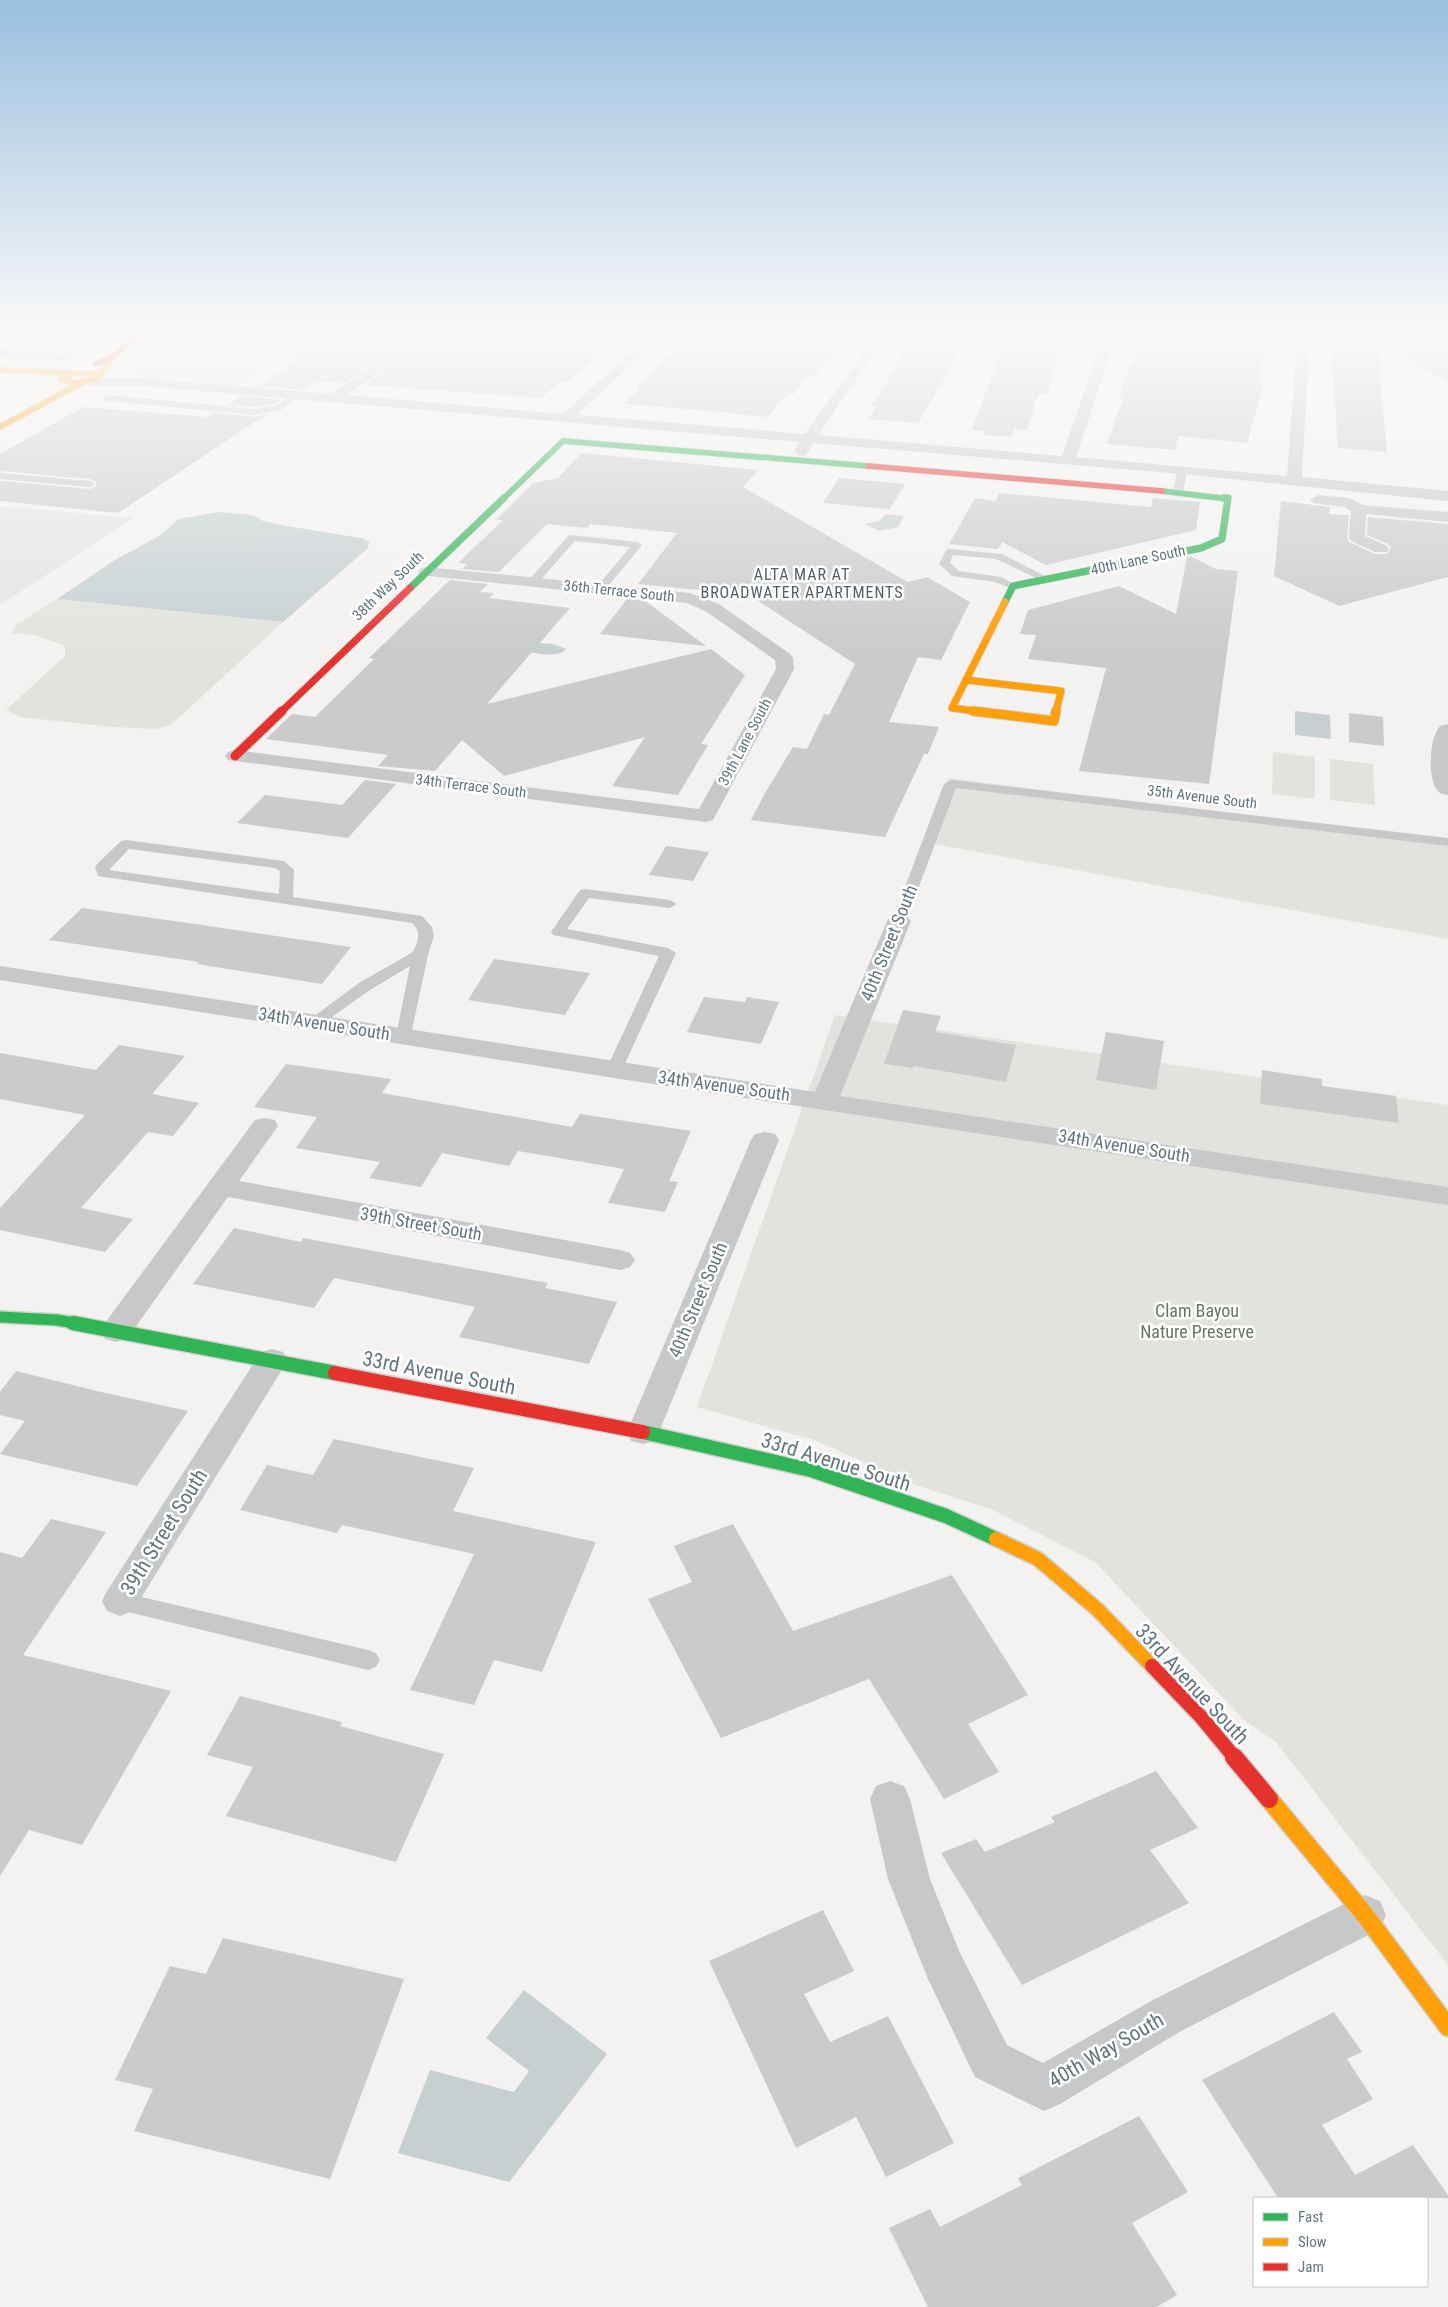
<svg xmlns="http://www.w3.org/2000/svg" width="1448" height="2307" viewBox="0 0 1448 2307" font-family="'Roboto Condensed',sans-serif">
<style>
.built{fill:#e3e4e3}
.green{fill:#e1e4de}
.water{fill:#c6d0d1}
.building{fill:#cacbcb}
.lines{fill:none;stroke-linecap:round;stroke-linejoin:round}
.fast-far3-casing{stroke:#cfd0d0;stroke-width:7}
.fast-far2-casing{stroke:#cfd0d0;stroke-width:8}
.fast-far1-casing{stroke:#cfd0d0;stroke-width:14}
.fast-casing{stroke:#cfd0d0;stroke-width:17}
.slow-far4-casing{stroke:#cfd0d0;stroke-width:7}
.slow-far3-casing{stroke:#cfd0d0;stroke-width:8}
.slow-far2-casing{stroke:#cfd0d0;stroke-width:11}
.slow-far1-casing{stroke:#cfd0d0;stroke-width:17}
.slow-casing{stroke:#cfd0d0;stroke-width:21}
.jam-far4-casing{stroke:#cfd0d0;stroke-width:7}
.jam-far3-casing{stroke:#cfd0d0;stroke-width:8}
.jam-far2-casing{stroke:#cfd0d0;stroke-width:11}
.jam-far1-casing{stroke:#cfd0d0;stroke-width:17}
.jam-casing{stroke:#cfd0d0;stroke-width:21}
.lane{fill:#c7c8c9;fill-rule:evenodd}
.street{fill:#c7c8c9;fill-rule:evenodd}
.fast-far3{stroke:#30b455;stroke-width:5.5}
.fast-far2{stroke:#30b455;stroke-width:7}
.fast-far1{stroke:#30b455;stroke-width:11}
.fast{stroke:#30b455;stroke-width:14}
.slow-far4{stroke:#ff9f0a;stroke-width:5.5}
.slow-far3{stroke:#ff9f0a;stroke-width:7}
.slow-far2{stroke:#ff9f0a;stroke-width:9}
.slow-far1{stroke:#ff9f0a;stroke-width:14}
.slow{stroke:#ff9f0a;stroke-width:18}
.jam-far4{stroke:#e5322d;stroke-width:5.5}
.jam-far3{stroke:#e5322d;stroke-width:7}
.jam-far2{stroke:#e5322d;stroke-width:9}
.jam-far1{stroke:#e5322d;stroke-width:14}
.jam{stroke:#e5322d;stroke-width:18}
.labels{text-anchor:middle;stroke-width:5;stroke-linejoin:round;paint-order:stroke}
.far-street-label{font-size:15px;fill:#637680;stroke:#fff}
.far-neighbourhood-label{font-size:16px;letter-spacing:1px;fill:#515e65;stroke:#fff}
.street-label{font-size:18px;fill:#637680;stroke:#fff}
.park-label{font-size:18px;fill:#687762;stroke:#fff}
.near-street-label{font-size:21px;fill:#637680;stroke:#fff}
</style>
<rect width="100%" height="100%" fill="#f3f2f0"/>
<polygon class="built" points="0,506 134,518 0,605"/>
<g class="green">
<polygon points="159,330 327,330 237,386 120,373 119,367"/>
<polygon points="57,599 283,622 172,724 156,729 112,727 20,717 6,710 65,656 65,646 35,635 12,633 17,624"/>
<polygon points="1273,752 1315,757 1315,799 1272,794"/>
<polygon points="1330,759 1373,764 1375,805 1330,800"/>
<polygon points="948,778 1448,840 1448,939 929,843"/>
<polygon points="835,1015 1448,1105 1448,1965 1276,1742 1244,1720 1095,1562 993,1510 916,1485 814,1440 697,1407"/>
</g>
<g class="water">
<polygon points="219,512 253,515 263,521 287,526 361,538 369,542 368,548 283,622 57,599 113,561 161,535 178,519"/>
<polygon points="886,514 904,516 898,527 879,531 865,524 879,521"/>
<path d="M525 642 553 644 566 649C558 659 535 653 523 651Z"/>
<polygon points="1295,711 1330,715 1331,739 1295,735"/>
<polygon points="524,1990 607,2054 509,2182 398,2153 430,2070 514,2092 529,2071 486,2038"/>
</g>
<g class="building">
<polygon points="339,330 419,333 344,383 317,381 303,390 257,386 299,360 291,359"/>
<polygon points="471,330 610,330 603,337 619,338 567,382 561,382 540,398 365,385 437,334 462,336"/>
<polygon points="693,330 806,332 811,330 851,330 814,377 807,376 793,395 788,394 767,417 734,414 736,413 624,404 640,388 636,388"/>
<polygon points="918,330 954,330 951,336 968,337 918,423 868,419 877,406 871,406 898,365 895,365"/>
<polygon points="1023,330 1068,330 1054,362 1056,362 1047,395 1038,394 1027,430 1014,429 1011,437 984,435 985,431 972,430 1005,340 1019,341"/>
<polygon points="1142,330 1267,330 1259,382 1264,383 1247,443 1178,436 1175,450 1107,444 1123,398 1119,398 1131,363 1135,363"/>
<polygon points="1330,330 1379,330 1381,367 1379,367 1387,452 1338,448"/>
<polygon points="1446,330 1448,330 1448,382 1401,355"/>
<polygon points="241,396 281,400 276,403 255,407 228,405"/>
<polygon points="83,407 208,417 214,413 255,417 267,414 118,513 0,501 0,481 90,489 96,486 96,482 90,479 0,471 0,454"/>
<polygon points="582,453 758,470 743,487 908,582 927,577 970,602 941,660 918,657 889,722 939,727 928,754 924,754 885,837 751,820 765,793 793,747 807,749 824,714 829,715 855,664 749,595 638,584 677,533 590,524 587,528 547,524 499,572 462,569 467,564 458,563 503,520 496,520 533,483 558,478"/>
<polygon points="839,478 905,484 890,509 823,503"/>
<polygon points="999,493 1151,507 1153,498 1200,502 1196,530 1046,565 1002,542 998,549 949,544 975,498 996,501"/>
<polygon points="1281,501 1330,507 1329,514 1349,515 1347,538 1349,542 1375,554 1387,554 1391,548 1388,544 1367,535 1368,517 1448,524 1448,577 1339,606 1274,576"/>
<polygon points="1190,556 1216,569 1238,571 1209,784 1079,771 1106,668 1028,659 1036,635 1020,634 1028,610 1119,586 1176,614 1187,557"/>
<polygon points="450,580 488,584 480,592 494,593 489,598 570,608 487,704 711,649 745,675 701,744 708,745 678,795 612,786 645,737 504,776 462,740 435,771 378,766 388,755 266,739 292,714 315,717 374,659 369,658"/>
<polygon points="627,599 644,600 706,646 600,634"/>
<polygon points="1349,713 1383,717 1384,746 1349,742"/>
<polygon points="365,780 396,784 348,838 237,823 265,795 342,805"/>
<polygon points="666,846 709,852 693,881 649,875"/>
<polygon points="82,908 202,925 351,947 322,984 197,964 199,962 49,940"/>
<polygon points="494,959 590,973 565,1015 468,1000"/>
<polygon points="704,997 745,1002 747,997 779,1002 761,1044 687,1032"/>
<polygon points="903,1010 941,1016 935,1032 1016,1045 1006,1082 914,1066 913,1068 884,1064"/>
<polygon points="1106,1032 1164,1041 1156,1090 1096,1080"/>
<polygon points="119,1045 185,1056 152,1094 199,1103 173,1136 148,1132 81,1208 133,1219 105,1252 0,1230 0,1208 85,1115 0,1099 0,1053 96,1070"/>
<polygon points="286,1064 391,1079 382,1093 572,1127 580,1114 691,1131 669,1181 678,1182 665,1212 608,1203 624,1169 518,1151 509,1166 442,1153 421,1187 369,1178 380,1162 296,1148 317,1117 254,1107"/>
<polygon points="1262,1070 1322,1079 1322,1086 1396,1096 1399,1123 1260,1104"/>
<polygon points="234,1228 301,1242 303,1238 548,1283 545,1288 617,1302 589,1364 459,1337 475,1307 423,1296 334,1278 314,1308 193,1284"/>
<polygon points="16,1371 101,1392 188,1411 137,1486 0,1454 25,1421 0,1415 0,1392"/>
<polygon points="334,1439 474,1468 453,1511 596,1542 542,1672 494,1660 474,1705 410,1690 474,1554 342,1525 337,1533 240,1510 267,1465 313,1475"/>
<polygon points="51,1519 106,1532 23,1655 171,1691 82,1845 29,1830 0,1876 0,1552 22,1558"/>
<polygon points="733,1524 793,1631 952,1575 1028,1695 968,1724 999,1772 944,1799 869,1679 721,1738 648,1599 692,1582 674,1546"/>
<polygon points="240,1696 342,1722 340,1726 444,1754 396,1862 226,1816 253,1767 207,1755"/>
<polygon points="1156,1771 1198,1828 1150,1850 1189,1903 1022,1985 941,1853 976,1839 985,1852 1055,1822 1051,1817"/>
<polygon points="823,1910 854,1971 804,1994 830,2042 888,2016 954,2143 886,2177 856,2117 796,2148 709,1961"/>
<polygon points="223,1938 404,1979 330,2179 134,2131 153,2089 115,2080 170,1966 206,1974"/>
<polygon points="1334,2012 1362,2052 1347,2059 1373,2099 1322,2125 1355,2175 1413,2145 1448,2195 1448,2198 1278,2198 1202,2080"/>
<polygon points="1139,2116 1188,2192 1132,2223 1177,2295 1157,2307 928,2307 889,2228 930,2209 940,2227 1022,2185 1018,2178"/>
</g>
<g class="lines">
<g class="fast-far3-casing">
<g id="fast-far3">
<polyline points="1162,491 1228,499"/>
<polyline points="503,499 563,441 868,466"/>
</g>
</g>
<g class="fast-far2-casing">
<g id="fast-far2">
<polyline points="410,588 504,498"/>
<polyline points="1005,602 1013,586 1201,548 1222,539 1228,498 1223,498"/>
</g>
</g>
<g class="fast-far1-casing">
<polyline id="fast-far1" points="0,1317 57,1320 80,1324"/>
</g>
<g class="fast-casing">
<g id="fast">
<polyline points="73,1323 335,1373"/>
<polyline points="643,1432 811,1470 946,1516 996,1539"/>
</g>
</g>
<g class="slow-far4-casing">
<g id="slow-far4">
<polyline points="0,370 71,373"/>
<polyline points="101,374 75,373 61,379 75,383 98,379 113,357"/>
<polyline points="0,427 81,383"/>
</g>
</g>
<g class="slow-far3-casing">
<g id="slow-far3">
<polyline points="966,680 1061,691 1056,712"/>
<polyline points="966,680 952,708 983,712"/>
<polyline points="966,680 1005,602"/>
</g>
</g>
<g class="slow-far2-casing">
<polyline id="slow-far2" points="973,711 1054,721 1056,711"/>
</g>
<g class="slow-far1-casing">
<polyline id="slow-far1" points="996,1539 1038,1559 1098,1610 1152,1666"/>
</g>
<g class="slow-casing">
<polyline id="slow" points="1269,1799 1365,1915 1448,2027"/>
</g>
<g class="jam-far4-casing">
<g id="jam-far4">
<polyline points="96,364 113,357 143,330"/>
<polyline points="868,466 1162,491"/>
</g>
</g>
<g class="jam-far3-casing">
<polyline id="jam-far3" points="281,712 410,588"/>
</g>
<g class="jam-far2-casing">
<polyline id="jam-far2" points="235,756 282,711"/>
</g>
<g class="jam-far1-casing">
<g id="jam-far1">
<polyline points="335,1373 643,1432"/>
<polyline points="1152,1666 1201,1717 1235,1758"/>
</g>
</g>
<g class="jam-casing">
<polyline id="jam" points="1234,1757 1269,1799"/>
</g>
<g class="lane">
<polygon points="295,392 298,393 298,397 283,409 255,415 106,401 102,398 106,395 255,409 277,405"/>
<polygon points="1182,467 1187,470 1183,492 1178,495 1173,492 1177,470"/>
<polygon points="0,473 90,481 95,484 90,487 0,479"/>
<polygon points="572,535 637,542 642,545 604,591 596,591 595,589 630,547 575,541 536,585 528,585 528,581 568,536"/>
<polygon points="950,549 1002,554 1051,579 1050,581 1042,581 996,559 953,555 950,563 959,571 1001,577 1018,586 1013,589 995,582 952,576 939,564 946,550"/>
<polygon points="951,780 1448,838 1448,846 956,788 906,921 899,925 894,924 892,921 944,784"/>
<path d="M126 840 284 861 294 870 293 897 422 916 432 927 434 936 428 955 410 1039H398L396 1036 410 966 370 990 319 1026H307L305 1023 359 983 413 952C418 941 422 932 412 923L98 876 95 867 97 864 121 841ZM129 849 275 868 280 871 279 894 109 870Z"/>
<polygon points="585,889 670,900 677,904 670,908 589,898 567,929 668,948 676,953 622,1070 620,1073 608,1073 606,1070 659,956 553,935 551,932 553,929 580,890"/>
<polygon points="120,1592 368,1650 376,1653 380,1660 376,1667 368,1670 120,1610 112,1608 109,1601 112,1594"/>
</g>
<g class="street">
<polygon points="104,330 118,330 65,362 0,357 0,349 63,354"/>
<polygon points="426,330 440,330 347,395 563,414 655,330 668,330 577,415 805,434 879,330 891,330 818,435 1062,456 1106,330 1118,330 1076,457 1287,476 1298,330 1310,330 1302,477 1448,491 1448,501 1182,474 813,443 806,455 801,456 794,452 799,442 141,386 89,386 83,382 89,378 141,378 331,394"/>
<polygon points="1318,495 1349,498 1363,505 1448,512 1448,522 1366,514 1365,536 1387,546 1389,549 1387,552 1375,552 1351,541 1349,538 1351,511 1345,507 1313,503 1310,500"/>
<polygon points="426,567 690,593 719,604 790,654 793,658 794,669 713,820 706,822 228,760 225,756 228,752 235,750 699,809 776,669 775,660 707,612 687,603 420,575 418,572 420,569"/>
<path d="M1448 724V795C1447 795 1441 794 1440 793 1427 784 1429 741 1438 729 1440 725 1444 725 1448 724Z"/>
<polygon points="899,914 907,916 911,921 840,1096 1448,1187 1448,1205 614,1078 0,980 0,966 815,1092 887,921 891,916"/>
<polygon points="265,1118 275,1120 278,1126 239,1181 620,1250 630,1253 635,1260 630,1267 620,1270 228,1197 127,1339 116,1342 105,1339 101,1331 105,1323 255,1120"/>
<polygon points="765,1132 775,1134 779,1140 659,1432 655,1441 643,1444 631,1441 627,1432 751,1140 755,1134"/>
<polygon points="272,1349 283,1352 288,1360 133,1611 120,1616 107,1611 102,1601 107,1591 261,1352"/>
<polygon points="890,1781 904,1786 910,1799 930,1879 959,1951 1007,2045 1043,2063 1151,2001 1350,1901 1365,1895 1380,1901 1386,1915 1380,1929 1181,2031 1060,2104 1044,2111 975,2077 928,1979 888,1879 870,1799 876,1786"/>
</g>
<use href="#fast-far3" class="fast-far3"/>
<use href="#fast-far2" class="fast-far2"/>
<use href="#fast-far1" class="fast-far1"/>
<use href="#fast" class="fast"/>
<use href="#slow-far4" class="slow-far4"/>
<use href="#slow-far3" class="slow-far3"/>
<use href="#slow-far2" class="slow-far2"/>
<use href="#slow-far1" class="slow-far1"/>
<use href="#slow" class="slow"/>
<use href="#jam-far4" class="jam-far4"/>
<use href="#jam-far3" class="jam-far3"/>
<use href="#jam-far2" class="jam-far2"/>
<use href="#jam-far1" class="jam-far1"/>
<use href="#jam" class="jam"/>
</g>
<linearGradient id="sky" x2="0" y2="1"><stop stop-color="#9abfdf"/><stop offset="0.51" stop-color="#faf9f8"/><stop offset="1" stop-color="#faf9f8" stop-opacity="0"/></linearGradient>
<rect width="1448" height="653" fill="url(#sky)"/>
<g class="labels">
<g class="far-street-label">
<text transform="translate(1138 560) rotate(-12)" y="5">40th Lane South</text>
<text transform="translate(388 586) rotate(-44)" y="5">38th Way South</text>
<text transform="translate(619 591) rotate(6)" y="5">36th Terrace South</text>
<text transform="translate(745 742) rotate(-62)" y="5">39th Lane South</text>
<text transform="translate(471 786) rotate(7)" y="5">34th Terrace South</text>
<text transform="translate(1202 797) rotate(7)" y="5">35th Avenue South</text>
</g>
<g class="far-neighbourhood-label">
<text x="802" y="580">ALTA MAR AT<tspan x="802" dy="18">BROADWATER APARTMENTS</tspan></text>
</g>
<g class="street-label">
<text transform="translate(889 943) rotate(-68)" y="6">40th Street South</text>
<text transform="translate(324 1024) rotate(9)" y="6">34th Avenue South</text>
<text transform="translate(724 1086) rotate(8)" y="6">34th Avenue South</text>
<text transform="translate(1124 1146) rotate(9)" y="6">34th Avenue South</text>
<text transform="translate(421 1224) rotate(10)" y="6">39th Street South</text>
<text transform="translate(698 1300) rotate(-67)" y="6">40th Street South</text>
</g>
<g class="park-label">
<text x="1197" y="1317">Clam Bayou<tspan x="1197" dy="21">Nature Preserve</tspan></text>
</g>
<g class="near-street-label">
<text transform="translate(439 1373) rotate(11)" y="7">33rd Avenue South</text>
<text transform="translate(836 1462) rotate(17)" y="7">33rd Avenue South</text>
<text transform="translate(164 1532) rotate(-58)" y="7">39th Street South</text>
<text transform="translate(1192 1684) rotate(47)" y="7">33rd Avenue South</text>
<text transform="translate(1106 2050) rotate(-30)" y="7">40th Way South</text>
</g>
</g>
<rect x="1253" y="2197" width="175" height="90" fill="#ffffff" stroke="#c1c8cc"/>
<rect x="1263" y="2213" width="25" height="8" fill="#30b455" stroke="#c1c8cc"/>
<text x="1298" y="2222" font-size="15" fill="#637680">Fast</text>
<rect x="1263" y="2238" width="25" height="8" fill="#ff9f0a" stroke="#c1c8cc"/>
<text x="1298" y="2247" font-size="15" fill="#637680">Slow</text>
<rect x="1263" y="2263" width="25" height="8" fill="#e5322d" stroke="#c1c8cc"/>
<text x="1298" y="2272" font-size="15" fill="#637680">Jam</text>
</svg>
